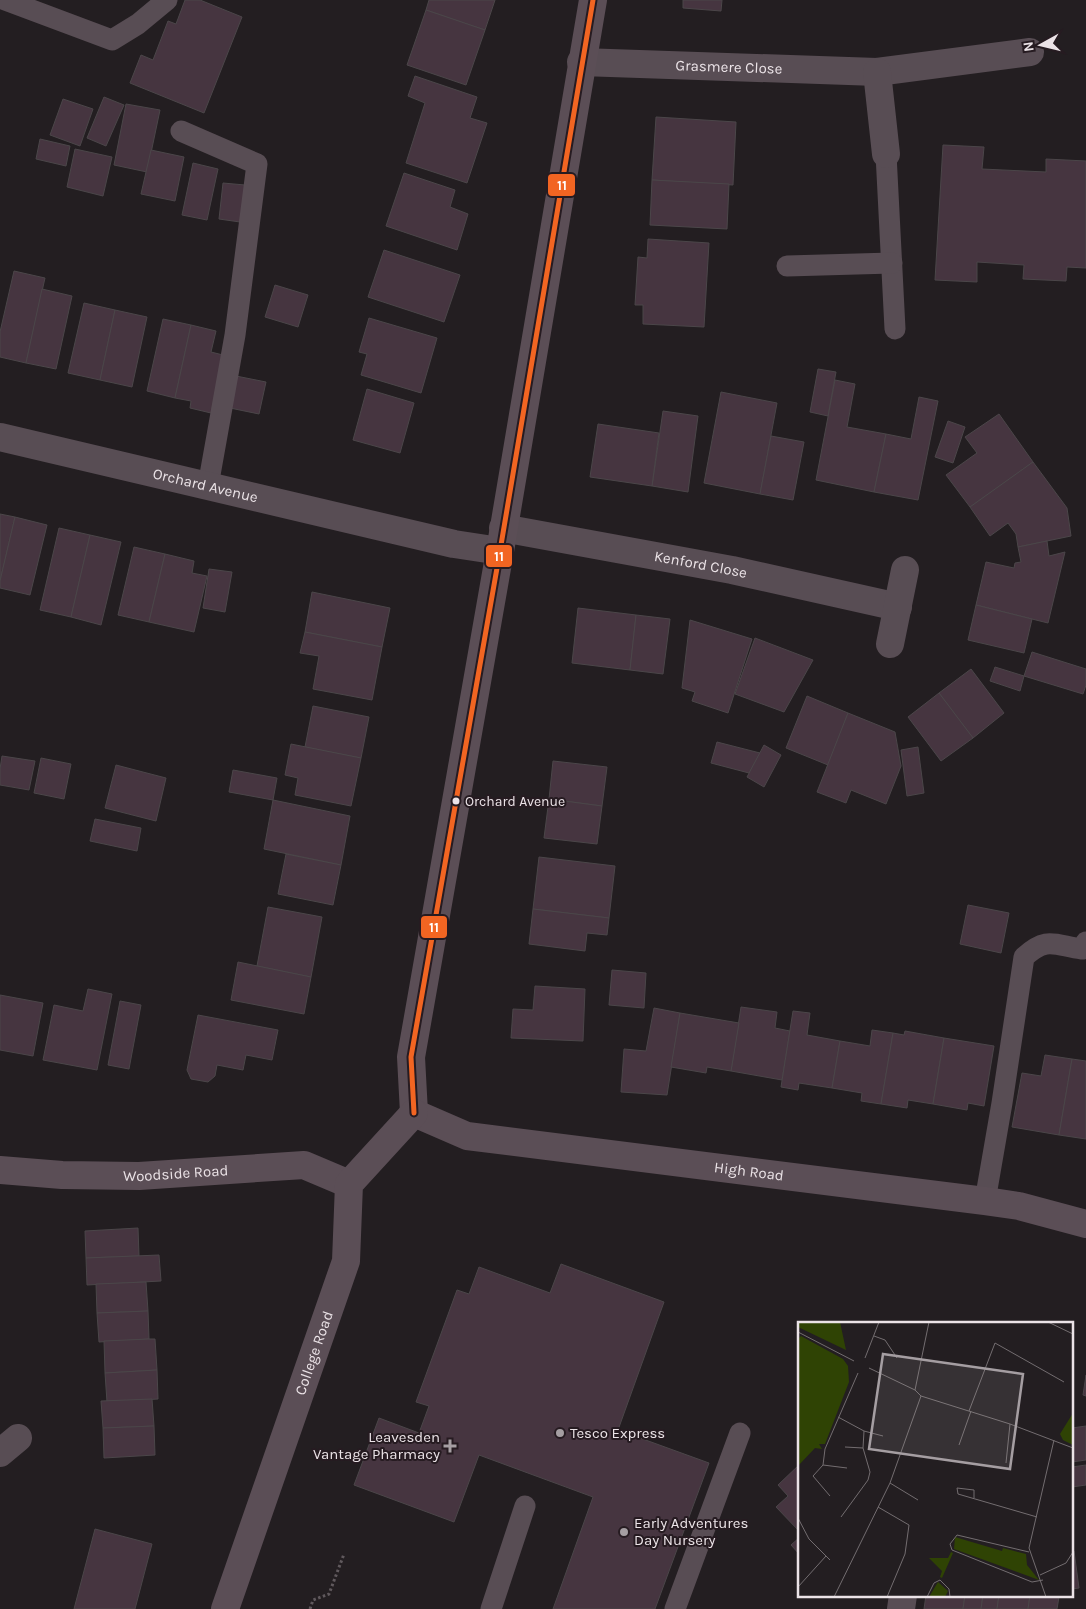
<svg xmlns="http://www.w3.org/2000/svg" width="1086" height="1609" viewBox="0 0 1086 1609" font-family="Karla,sans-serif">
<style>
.building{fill:#463540;stroke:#4b4649}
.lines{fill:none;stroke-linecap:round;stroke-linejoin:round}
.path{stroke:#60595d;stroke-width:3;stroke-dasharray:2.5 2.5;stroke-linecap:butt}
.lane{stroke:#584d54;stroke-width:21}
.street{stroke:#584d54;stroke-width:28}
.secondary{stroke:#5b4e56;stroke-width:28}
.bus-1-casing{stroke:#261b21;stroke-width:9}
.bus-1{stroke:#f26522;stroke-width:5}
.bus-dot{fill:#ebe3e7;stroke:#261b21;stroke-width:2}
.poi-dot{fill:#a59ea2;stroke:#261b21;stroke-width:2}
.labels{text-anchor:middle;stroke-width:4;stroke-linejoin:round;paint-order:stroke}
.bus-label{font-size:14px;fill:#ebe3e7;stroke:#261b21;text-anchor:start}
.street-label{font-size:15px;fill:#ebe3e7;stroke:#261b21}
.poi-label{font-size:15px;fill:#ebe3e7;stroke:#261b21;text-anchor:start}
.inset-road{fill:none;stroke:#736d70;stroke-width:1}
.view{fill:#a59ea2;fill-opacity:0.15;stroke:#a59ea2;stroke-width:2.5}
.inset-edge{fill:none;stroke:#ebe3e7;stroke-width:2.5}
.line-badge{stroke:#261b21;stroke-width:2}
.badge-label{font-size:14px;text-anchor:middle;font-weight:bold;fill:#fff}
</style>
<rect width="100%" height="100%" fill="#231e21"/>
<g class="building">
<polygon points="185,0 200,0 242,17 204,113 130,83 141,55 153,60 168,21 176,24"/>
<polygon points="429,0 495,0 485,30 426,10"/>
<polygon points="683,0 722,0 721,11 683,8"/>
<polygon points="426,10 485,30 466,85 407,65"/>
<polygon points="415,76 477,97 470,118 487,123 467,183 406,163 425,103 408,96"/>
<polygon points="104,97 124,105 106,146 87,138"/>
<polygon points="63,99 93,109 80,146 50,135"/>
<polygon points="126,104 160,110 147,172 114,165"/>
<polygon points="656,117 736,122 733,185 652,180"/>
<polygon points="40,139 70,146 66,166 36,159"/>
<polygon points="943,145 984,147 982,169 1046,172 1046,159 1086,161 1086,268 1067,267 1066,281 1023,279 1024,265 977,262 977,282 935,280"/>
<polygon points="75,149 112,157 103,196 67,187"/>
<polygon points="151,150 184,157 175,201 141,194"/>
<polygon points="193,163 218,169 207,220 182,215"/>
<polygon points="404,173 455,190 450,207 468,214 457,250 386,226"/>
<polygon points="652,180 729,184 727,229 650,225"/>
<polygon points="223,183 245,185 240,222 219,219"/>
<polygon points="648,239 709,243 704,327 643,324 643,305 635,305 638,257 647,258"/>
<polygon points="384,250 460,275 444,322 368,297"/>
<polygon points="14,271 45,278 26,363 0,357 0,332"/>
<polygon points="275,285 308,295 298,327 265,317"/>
<polygon points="42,289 72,296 56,369 26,363"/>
<polygon points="84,303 115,310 100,380 68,373"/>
<polygon points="115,310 147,317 132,387 100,380"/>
<polygon points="369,318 437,338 421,393 361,375 367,354 359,352"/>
<polygon points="163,319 191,325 175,398 147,391"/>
<polygon points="191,325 216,331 211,352 223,355 211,413 190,408 191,401 175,398"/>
<polygon points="818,369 836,372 828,416 810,412"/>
<polygon points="236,376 266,382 259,414 230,408"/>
<polygon points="835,380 855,384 847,427 886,434 874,492 816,480"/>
<polygon points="367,389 414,403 400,453 353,440"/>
<polygon points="721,392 777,403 760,494 704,483"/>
<polygon points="919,397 938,401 918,500 874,492 886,434 911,439"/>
<polygon points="663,411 698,416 688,492 652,486"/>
<polygon points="999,414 1033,462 970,507 946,475 977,453 965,437"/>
<polygon points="948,421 965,427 953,463 935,457"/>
<polygon points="598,424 659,433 652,486 590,477"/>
<polygon points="771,436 804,442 793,500 760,494"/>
<polygon points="1033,462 1067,508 1071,536 1018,547 1016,534 1008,523 990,536 970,507"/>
<polygon points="0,514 15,517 0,581"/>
<polygon points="15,517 47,525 30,595 0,588 0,581"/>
<polygon points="59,528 90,535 71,617 40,610"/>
<polygon points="90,535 121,542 101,625 71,617"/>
<polygon points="1047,541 1049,556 1065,552 1048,623 976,605 986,562 1014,568 1015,563 1021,562 1018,547"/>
<polygon points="134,547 165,554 149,622 118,615"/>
<polygon points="165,554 194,561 192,573 207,576 194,632 149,622"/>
<polygon points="209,569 232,572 225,612 203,608"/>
<polygon points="312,592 390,608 382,647 305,632"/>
<polygon points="976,605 1032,619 1024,653 968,640"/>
<polygon points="578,608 636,615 630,670 572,663"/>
<polygon points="636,615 670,619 663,674 630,670"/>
<polygon points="690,620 752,639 728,713 692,701 695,692 682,688"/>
<polygon points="305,632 382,647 372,700 313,689 319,656 300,653"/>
<polygon points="755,638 813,660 784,712 735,694"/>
<polygon points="1032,652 1086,669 1086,685 1083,694 1024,676"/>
<polygon points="995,667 1024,676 1020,691 990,681"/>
<polygon points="971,669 1004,713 973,738 939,693"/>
<polygon points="939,693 973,738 941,761 908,717"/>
<polygon points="807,696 848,713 828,765 786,748"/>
<polygon points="313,706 369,717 361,758 305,747"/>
<polygon points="848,713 895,732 901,766 886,804 851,790 846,803 817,792"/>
<polygon points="717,742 760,753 749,773 711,763"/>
<polygon points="291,744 361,758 351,806 295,795 298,778 285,775"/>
<polygon points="764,745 781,755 764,787 747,777"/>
<polygon points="918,747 924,793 907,796 901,750"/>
<polygon points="2,756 35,761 29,790 0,785 0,769"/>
<polygon points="41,758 71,764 64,799 34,793"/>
<polygon points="553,761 607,767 602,806 549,799"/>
<polygon points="116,765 166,778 156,821 105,808"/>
<polygon points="233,770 277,778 273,800 229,792"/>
<polygon points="549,799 602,806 597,844 544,838"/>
<polygon points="273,800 350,816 341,865 264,849"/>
<polygon points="95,819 141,828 137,851 90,841"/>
<polygon points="286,854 341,865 333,905 278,894"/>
<polygon points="539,857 615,866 609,918 533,909"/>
<polygon points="968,905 1009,913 1001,953 960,944"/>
<polygon points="268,907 322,917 311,977 257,966"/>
<polygon points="533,909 609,918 607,935 587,933 585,951 529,944"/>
<polygon points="238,962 311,977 304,1014 231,1000"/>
<polygon points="612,970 646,973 644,1008 609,1005"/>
<polygon points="535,986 585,989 583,1041 511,1038 513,1009 533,1010"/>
<polygon points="88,989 112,994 97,1070 43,1060 54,1005 83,1011"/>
<polygon points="0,995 43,1003 33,1056 0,1050"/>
<polygon points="120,1001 141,1005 129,1069 108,1065"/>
<polygon points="741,1007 777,1012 775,1028 790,1031 782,1080 731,1071"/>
<polygon points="654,1008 680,1013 667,1095 621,1092 624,1049 646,1051"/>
<polygon points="793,1011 810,1013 807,1035 840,1041 832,1088 799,1083 798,1090 781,1087"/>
<polygon points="680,1013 739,1023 731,1071 707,1067 706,1073 671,1067"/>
<polygon points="198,1015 278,1030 272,1060 246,1055 243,1070 217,1065 215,1076 208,1082 191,1079 187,1070"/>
<polygon points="872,1030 893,1033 881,1104 861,1101 862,1093 832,1088 840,1041 870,1046"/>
<polygon points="905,1031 944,1038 933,1104 908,1100 907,1108 881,1104 893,1033 904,1035"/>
<polygon points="944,1038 994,1046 984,1106 968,1103 967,1110 933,1104"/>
<polygon points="1045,1055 1072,1059 1059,1135 1012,1127 1022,1073 1041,1076"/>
<polygon points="1072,1059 1086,1061 1086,1139 1059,1135"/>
<polygon points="138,1228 139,1256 86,1258 85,1231"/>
<polygon points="159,1255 161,1281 87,1285 86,1258"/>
<polygon points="561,1264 664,1302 618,1430 709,1463 655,1609 553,1609 593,1497 479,1455 454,1522 354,1485 379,1418 419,1433 429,1406 416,1402 457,1290 469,1294 479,1267 550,1293"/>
<polygon points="146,1282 148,1311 97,1313 96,1284"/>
<polygon points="148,1311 149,1339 99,1342 97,1313"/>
<polygon points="149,1339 155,1339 157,1370 105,1373 104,1341"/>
<polygon points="157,1370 158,1399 107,1402 105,1373"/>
<polygon points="1086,1375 1086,1396 1083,1395"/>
<polygon points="152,1399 154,1426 103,1428 101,1401"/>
<polygon points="154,1426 155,1455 104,1458 103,1428"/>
<polygon points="1086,1426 1086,1460 1072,1462 1072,1428"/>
<polygon points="800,1464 800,1532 776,1507 788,1496 778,1485"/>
<polygon points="1086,1465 1086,1485 1072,1487 1072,1467"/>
<polygon points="95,1529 152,1544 135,1609 74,1609"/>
<polygon points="800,1537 800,1555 791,1545"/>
<polygon points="1072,1551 1074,1551 1079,1588 1072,1589"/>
<polygon points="926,1595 965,1595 963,1609 924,1609"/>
<polygon points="965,1595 983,1595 981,1609 963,1609"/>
<polygon points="983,1595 999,1595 997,1609 981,1609"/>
<polygon points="999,1595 1030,1595 1028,1609 997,1609"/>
<polygon points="1030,1595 1059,1597 1057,1609 1028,1609"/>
</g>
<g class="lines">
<polyline class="path" points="310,1609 313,1600 329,1594 344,1554"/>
<g class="lane">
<polyline points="5,0 112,40 138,24 167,0"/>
<polyline points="181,131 257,164 235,335 208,486"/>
<polyline points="886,154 895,329"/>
<polyline points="787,266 892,263"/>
<path d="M985 1201 1002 1103 1024 957C1047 936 1054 945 1082 949L1086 942"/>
<polyline points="491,1609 525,1506"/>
<polyline points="675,1609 740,1433"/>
</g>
<g class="street">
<path id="s1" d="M581 62 877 72 1030 52"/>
<polyline points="877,72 886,154"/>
<path id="s2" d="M0 437 454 544 500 551"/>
<path id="s3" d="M503 528 732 570 898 607"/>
<polyline points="890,644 905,570"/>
<polyline points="0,1453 18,1438"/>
<polyline points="901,1609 903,1595"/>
</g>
<g class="secondary">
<polyline points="414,1113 411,1057 500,551 593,0"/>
<path id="s4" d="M414 1113 467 1136 985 1201 1019 1206 1086 1224"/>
<path id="s5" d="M0 1170 62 1175 139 1176 304 1165 349 1184"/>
<path id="s6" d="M225 1609 346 1261 349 1184 414 1113"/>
</g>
<g class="bus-1-casing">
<polyline id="bus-1" points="414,1113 411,1057 500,551 593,0"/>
</g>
<use href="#bus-1" class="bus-1"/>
</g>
<circle class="bus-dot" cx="456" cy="801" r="4.5"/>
<g class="poi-dot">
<circle cx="560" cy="1433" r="5"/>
<path d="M447.5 1438.5h5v5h5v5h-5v5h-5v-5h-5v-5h5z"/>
<circle cx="624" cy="1532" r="5"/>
</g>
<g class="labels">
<g class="bus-label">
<text x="465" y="806">Orchard Avenue</text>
</g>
<g class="street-label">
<text dy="5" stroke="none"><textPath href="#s1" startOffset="148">Grasmere Close</textPath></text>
<text dy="5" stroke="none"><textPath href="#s2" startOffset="211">Orchard Avenue</textPath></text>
<text dy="5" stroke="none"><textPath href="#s3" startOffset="201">Kenford Close</textPath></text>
<text dy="5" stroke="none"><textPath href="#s4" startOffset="342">High Road</textPath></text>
<text dy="5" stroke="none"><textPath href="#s5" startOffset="176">Woodside Road</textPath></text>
<text dy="5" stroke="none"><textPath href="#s6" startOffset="271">College Road</textPath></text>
</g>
<g class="poi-label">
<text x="570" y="1438">Tesco Express</text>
<text x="440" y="1442" text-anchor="end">Leavesden<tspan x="440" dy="17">Vantage Pharmacy</tspan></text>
<text x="634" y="1528">Early Adventures<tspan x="634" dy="17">Day Nursery</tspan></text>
</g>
</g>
<g transform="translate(798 1322)">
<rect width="275" height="275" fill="#231e21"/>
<path d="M0 0H42L48 28 0 5ZM3 14 45 37 50 44 51 60 27 122H21L24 127 17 126 0 144V17ZM275 91V123L265 118 262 112ZM157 215 204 229 205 226 228 232 229 243 241 258 156 227ZM153 230 155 231 144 256 142 255 144 249 131 236H150ZM140 260 150 269 147 275H131Z" fill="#2f4304"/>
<path class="inset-road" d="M250 0 275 12M0 10 56 39M76 14 87 18 99 36M67 36 81 0M71 46 117 68 123 74M117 68 131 0M123 74 212 102 275 126M171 89 197 21 266 60M40 95 66 109 65 126 72 150 70 158 43 195M66 109 85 114M161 123 173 89M47 125 65 126M208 141 212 102M25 143 49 146M92 161 120 178M32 174 15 154 25 143 27 127 60 51M176 176V168L159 166 160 172 239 195M80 185 111 203 107 232 89 275M0 196 11 217 32 238M231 230 159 213 152 222 154 228 234 260 245 258M242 253 268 241 275 230M0 265 28 234M36 275 92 161 123 74M129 275 136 261 142 258 151 267 152 275M248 275 231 226 256 118"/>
<path class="view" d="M85 32 225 52 212 147 71 127Z"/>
<rect width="275" height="275" class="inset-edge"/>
</g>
<g class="line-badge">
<rect x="547" y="173" width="29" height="24" rx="5" fill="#f26522"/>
<rect x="485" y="544" width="28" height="24" rx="5" fill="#f26522"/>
<rect x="420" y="915" width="28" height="24" rx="5" fill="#f26522"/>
</g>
<g class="badge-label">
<text x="562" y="190">11</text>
<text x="499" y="561">11</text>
<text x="434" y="932">11</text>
</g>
<g transform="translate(1041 45) rotate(262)" stroke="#261b21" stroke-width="4" paint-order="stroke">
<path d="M0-4L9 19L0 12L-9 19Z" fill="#ebe3e7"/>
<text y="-8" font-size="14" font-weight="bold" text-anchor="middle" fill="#ebe3e7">N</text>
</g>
</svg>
